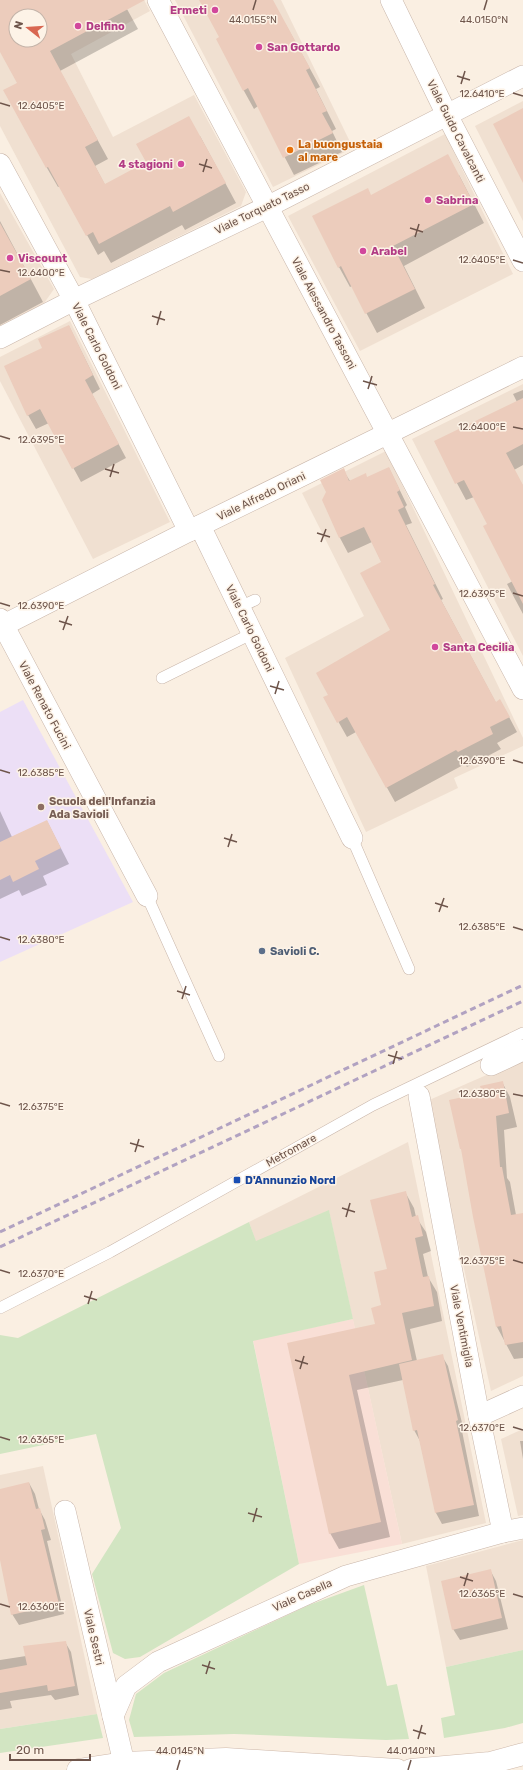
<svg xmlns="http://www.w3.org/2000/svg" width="523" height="1770" viewBox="0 0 523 1770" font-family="Rubik,sans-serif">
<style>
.residential{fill:#f0e0d1;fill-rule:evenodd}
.commercial{fill:#f9dfd6}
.education{fill:#ecdff6}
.green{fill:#d2e5c2}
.shadow{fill:#0003;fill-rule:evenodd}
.building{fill:#ecccbc;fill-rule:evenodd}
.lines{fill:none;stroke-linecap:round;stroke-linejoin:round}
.lane-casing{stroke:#c9b6aa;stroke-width:12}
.street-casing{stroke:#c9b6aa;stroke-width:22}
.secondary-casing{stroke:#ceb8aa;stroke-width:23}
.lane{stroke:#fff;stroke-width:11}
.street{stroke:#fff;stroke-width:21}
.secondary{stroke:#fff;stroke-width:22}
.rail{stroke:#b1a2c1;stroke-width:3;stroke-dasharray:6 4;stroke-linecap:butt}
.ticks{fill:none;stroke:#6e554b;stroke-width:1.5}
.hotel-dot{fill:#d1479c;stroke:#fdf3e7;stroke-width:1.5}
.food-dot{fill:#e8710a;stroke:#fdf3e7;stroke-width:1.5}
.education-dot{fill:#8d6e63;stroke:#fdf3e7;stroke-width:1.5}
.service-dot{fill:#5c6f8a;stroke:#fdf3e7;stroke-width:1.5}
.transit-dot{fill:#1a4fb4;stroke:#fdf3e7;stroke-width:1.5}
.labels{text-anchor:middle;stroke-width:3;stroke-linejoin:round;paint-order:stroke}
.hotel-label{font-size:11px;font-weight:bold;fill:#b23c85;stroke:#fdf3e7;text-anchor:start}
.street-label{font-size:11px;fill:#6e554b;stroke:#fdf3e7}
.food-label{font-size:11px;font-weight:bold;fill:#c56008;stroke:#fdf3e7;text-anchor:start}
.education-label{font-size:11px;font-weight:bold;fill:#785e54;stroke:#fdf3e7;text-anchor:start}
.service-label{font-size:11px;font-weight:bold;fill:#4e5e75;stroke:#fdf3e7;text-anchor:start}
.transit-label{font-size:11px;font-weight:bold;fill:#164399;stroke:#fdf3e7;text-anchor:start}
.ticks-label{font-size:10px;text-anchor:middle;fill:#6e554b;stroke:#fdf3e7;stroke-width:3;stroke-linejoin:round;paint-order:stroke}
</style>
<rect width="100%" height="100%" fill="#faefe2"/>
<g class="residential">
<path d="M0 0H144L150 11 71 54 113 137 194 95 246 192 241 206 92 279 80 277 0 126ZM16 16H40V40H16Z"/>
<polygon points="175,0 281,0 353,148 273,187"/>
<polygon points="523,101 523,221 475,126"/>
<polygon points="445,134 513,274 360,351 288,216"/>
<polygon points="0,193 54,289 42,306 0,328"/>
<polygon points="70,321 170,522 93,559 0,381 0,357"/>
<polygon points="523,384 523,656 412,439"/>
<polygon points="386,451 523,738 523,746 454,778 458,788 366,832 285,658 364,616 302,493"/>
<polygon points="523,1059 523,1376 491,1391 427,1101"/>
<polygon points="408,1142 486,1523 402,1544 329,1211 256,1242 249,1222"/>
<polygon points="523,1429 523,1515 518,1516 501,1439"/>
<polygon points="43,1466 97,1714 0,1729 0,1475"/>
<polygon points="523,1540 523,1650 446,1667 426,1566"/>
</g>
<polygon class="commercial" points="353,1319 402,1544 299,1564 253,1340"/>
<polygon class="education" points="23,700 133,902 0,962 0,712"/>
<g class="green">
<polygon points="329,1210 353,1319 253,1341 299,1564 140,1657 125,1659 113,1653 92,1574 121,1528 96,1434 0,1454 0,1335 18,1338 249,1222 256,1241"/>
<polygon points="364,1585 387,1686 397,1684 409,1739 386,1740 234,1734 134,1737 129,1720 136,1694 164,1673 309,1605"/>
<polygon points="523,1650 523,1723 505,1728 444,1738 441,1718 455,1715 446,1667"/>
<polygon points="97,1714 103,1738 0,1753 0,1729"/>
</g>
<g class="shadow">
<path d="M0 0H122L138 29 60 71 108 159 95 166 105 185 200 136 236 203 185 230 182 225 111 263 104 251 98 255 60 186 58 187 47 168 18 83 0 50ZM16 16H40V40H16Z"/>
<polygon points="200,0 266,0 286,25 320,87 316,89 336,129 332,131 342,152 294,175 258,106 254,109 244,91 217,39 221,37"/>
<polygon points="459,175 484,223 404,266 425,308 377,333 352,286 350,287 339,267 313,216 371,196"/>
<polygon points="0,221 43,302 0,325"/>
<polygon points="69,326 100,389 92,394 126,458 81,482 49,423 36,429 28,415 44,348"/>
<polygon points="523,390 523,465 514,470 523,486 523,614 507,584 513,581 489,524 474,497 466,500 435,442 517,402 513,394"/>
<polygon points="389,468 407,505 405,507 412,523 406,525 443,599 441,600 496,703 508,715 517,732 497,743 501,749 467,767 465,764 395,802 356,732 347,737 325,698 329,695 391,630 382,563 372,542 348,553 340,538 323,500 343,470 350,481 367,478"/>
<polygon points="0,811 12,837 47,821 69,864 43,876 47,885 22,896 19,890 0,899"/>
<polygon points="502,1082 510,1097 517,1127 504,1130 507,1178 510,1182 516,1215 523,1214 523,1358 514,1359 497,1327 474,1217 483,1094"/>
<polygon points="405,1192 414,1208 416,1217 426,1232 431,1251 423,1254 428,1277 437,1292 442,1321 410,1329 417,1361 442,1356 448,1366 464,1431 462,1431 479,1516 442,1524 436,1513 420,1441 414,1430 403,1380 357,1390 390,1537 339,1549 330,1533 288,1344 376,1325 382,1306 388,1269"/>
<polygon points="520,1441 523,1441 523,1459"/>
<polygon points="29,1483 35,1494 39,1509 45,1520 51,1540 47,1541 64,1614 19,1625 12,1614 0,1554 0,1490"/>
<polygon points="490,1570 496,1581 508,1629 460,1640 453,1629"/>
<polygon points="65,1642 71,1652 79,1695 55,1700 51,1695 10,1701 12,1708 0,1710 0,1660 26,1656"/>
</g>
<g class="building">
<path d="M0 0H145L50 51 98 140 85 147 105 184 146 162 136 144 189 116 226 183 173 212 170 206 99 244 93 232 86 236 48 167 46 168 3 90 17 83 0 52ZM16 16H40V40H16Z"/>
<polygon points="199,0 273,0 310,68 306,70 327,111 322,113 333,133 283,158 248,88 243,91 216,39 219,37"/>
<polygon points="523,108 523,183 493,124"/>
<polygon points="448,154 474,204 393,246 415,289 365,314 341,266 338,268 312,216 368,188 371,195"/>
<polygon points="0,223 31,279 0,296"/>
<polygon points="69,325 93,375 85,380 119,444 72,469 40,409 27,416 4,366 42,348 38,339"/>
<polygon points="523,398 523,444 506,453 523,485 523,604 483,526 487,524 464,480 455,484 434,441"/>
<polygon points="389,467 400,490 397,492 404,507 398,510 435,584 433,585 496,702 500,699 510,717 490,727 493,734 458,752 456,750 386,788 347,717 337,723 323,697 328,695 316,673 390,630 360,573 381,562 364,527 339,538 322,500 326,492 320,480 344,468 349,481 366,473 367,477"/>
<polygon points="47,820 61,848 35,861 39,869 13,882 10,875 0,880 0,842"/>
<polygon points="503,1081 509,1113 496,1116 500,1167 502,1167 511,1215 523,1213 523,1342 505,1345 501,1326 496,1327 473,1217 461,1149 460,1149 449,1100 482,1093 480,1086"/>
<polygon points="406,1191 412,1217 418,1215 423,1236 415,1238 423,1277 429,1276 434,1306 402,1313 412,1360 349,1375 381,1522 329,1534 287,1343 375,1324 371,1308 381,1305 374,1272 387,1269 370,1200"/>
<polygon points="443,1354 458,1420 456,1421 474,1505 435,1513 417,1430 413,1431 399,1364"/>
<polygon points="29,1482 36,1509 40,1508 45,1529 41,1530 59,1604 11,1615 0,1560 0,1489"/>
<polygon points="491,1569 502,1618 452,1630 441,1581"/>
<polygon points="66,1641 75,1686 48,1691 47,1685 0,1693 0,1670 27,1665 23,1646"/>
</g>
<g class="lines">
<g class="lane-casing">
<g id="lane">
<polyline points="240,607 255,600"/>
<polyline points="162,678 253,633"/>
<polyline points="352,838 409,969"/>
<polyline points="147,896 219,1056"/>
<polyline points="0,1308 110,1252 373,1105 523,1033"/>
</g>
</g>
<g class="street-casing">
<g id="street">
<polyline points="158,0 523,689"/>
<polyline points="391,0 447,115 523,261"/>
<polyline points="0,164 74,300 189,531"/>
<polyline points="0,338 74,300 267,207 523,76"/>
<polyline points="200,526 352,838"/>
<polyline points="0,619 147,896"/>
<polyline points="0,627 189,531 523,367"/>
<polyline points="491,1065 523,1050"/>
<polyline points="419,1096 479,1416 503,1532"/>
<polyline points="479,1416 523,1396"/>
<polyline points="65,1511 124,1763"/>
<polyline points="113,1716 126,1686 158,1662 346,1576 503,1532 523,1528"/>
</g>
</g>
<g class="secondary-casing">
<g id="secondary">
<polyline points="78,1770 124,1763 226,1759 397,1770"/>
<polyline points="411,1770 490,1763 523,1754"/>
</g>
</g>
<use href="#lane" class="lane"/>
<use href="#street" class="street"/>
<use href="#secondary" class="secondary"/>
<g class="rail">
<polyline points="0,1232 523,985"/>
<polyline points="0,1247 523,1001"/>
</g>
</g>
<path class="ticks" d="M253 10 256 0M484 10 487 0M457 76 470 80M461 84 465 71M513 93 523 96M0 103 10 106M199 164 212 168M203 172 207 159M410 228 423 232M415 237 419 224M513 260 523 263M0 270 10 272M152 316 165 320M157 325 161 311M363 381 377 385M368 389 372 376M513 427 523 429M0 436 10 439M105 469 119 473M110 477 114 464M317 533 330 537M321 542 326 529M513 593 523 596M0 603 10 606M59 621 72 625M63 630 68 616M270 686 284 690M275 694 279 681M513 760 523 763M0 770 10 773M224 838 237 842M228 847 232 834M435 903 448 907M439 912 444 898M513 927 523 930M0 937 10 940M177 991 190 995M182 999 186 986M388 1055 402 1059M393 1064 397 1051M513 1094 523 1096M0 1103 10 1106M130 1143 144 1147M135 1152 139 1139M342 1208 355 1212M346 1217 350 1203M513 1260 523 1263M0 1270 10 1273M84 1296 97 1300M88 1304 92 1291M295 1360 308 1364M300 1369 304 1356M513 1427 523 1430M0 1437 10 1440M248 1513 262 1517M253 1522 257 1508M460 1577 473 1581M464 1586 468 1573M513 1594 523 1597M0 1604 10 1607M202 1665 215 1669M206 1674 210 1661M413 1730 426 1734M418 1739 422 1725M177 1770 180 1760M408 1770 411 1760"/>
<g class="hotel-dot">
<circle cx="215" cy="10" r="4"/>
<circle cx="78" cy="26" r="4"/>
<circle cx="259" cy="47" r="4"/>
<circle cx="181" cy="164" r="4"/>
<circle cx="428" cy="200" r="4"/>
<circle cx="363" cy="251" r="4"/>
<circle cx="10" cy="258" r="4"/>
<circle cx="435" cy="647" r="4"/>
</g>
<circle class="food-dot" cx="290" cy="150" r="4"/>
<circle class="education-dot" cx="41" cy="807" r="4"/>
<circle class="service-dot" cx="262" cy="951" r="4"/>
<rect class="transit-dot" x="233" y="1176" width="8" height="8" rx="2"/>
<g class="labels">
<g class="hotel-label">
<text x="207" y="14" text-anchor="end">Ermeti</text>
<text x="86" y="30">Delfino</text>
<text x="267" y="51">San Gottardo</text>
<text x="173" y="168" text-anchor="end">4 stagioni</text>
<text x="436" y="204">Sabrina</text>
<text x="371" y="255">Arabel</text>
<text x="18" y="262">Viscount</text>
<text x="443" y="651">Santa Cecilia</text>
</g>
<g class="street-label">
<text transform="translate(456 131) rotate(63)" y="4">Viale Guido Cavalcanti</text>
<text transform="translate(262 208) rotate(-26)" y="4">Viale Torquato Tasso</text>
<text transform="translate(324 313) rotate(62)" y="4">Viale Alessandro Tassoni</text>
<text transform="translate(97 346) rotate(63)" y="4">Viale Carlo Goldoni</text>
<text transform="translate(261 496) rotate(-26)" y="4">Viale Alfredo Oriani</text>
<text transform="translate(250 628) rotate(64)" y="4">Viale Carlo Goldoni</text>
<text transform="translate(45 705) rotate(62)" y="4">Viale Renato Fucini</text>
<text transform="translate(291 1150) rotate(-29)" y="4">Metromare</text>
<text transform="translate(462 1326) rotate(79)" y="4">Viale Ventimiglia</text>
<text transform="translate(302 1595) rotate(-24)" y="4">Viale Casella</text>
<text transform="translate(94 1637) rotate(77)" y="4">Viale Sestri</text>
</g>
<g class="food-label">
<text x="298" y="148">La buongustaia<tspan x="298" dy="13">al mare</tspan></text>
</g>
<g class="education-label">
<text x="49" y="805">Scuola dell'Infanzia<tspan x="49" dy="13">Ada Savioli</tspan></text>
</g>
<g class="service-label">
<text x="270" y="955">Savioli C.</text>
</g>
<g class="transit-label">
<text x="245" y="1184">D'Annunzio Nord</text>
</g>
</g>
<g class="ticks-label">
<text x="253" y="23">44.0155°N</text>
<text x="484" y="23">44.0150°N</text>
<text x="482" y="97">12.6410°E</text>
<text x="41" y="109">12.6405°E</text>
<text x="482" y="263">12.6405°E</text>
<text x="41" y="276">12.6400°E</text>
<text x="482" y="430">12.6400°E</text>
<text x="41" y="443">12.6395°E</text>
<text x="482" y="597">12.6395°E</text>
<text x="41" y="609">12.6390°E</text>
<text x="482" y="764">12.6390°E</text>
<text x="41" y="776">12.6385°E</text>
<text x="482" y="930">12.6385°E</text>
<text x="41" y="943">12.6380°E</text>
<text x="482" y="1097">12.6380°E</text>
<text x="41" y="1110">12.6375°E</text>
<text x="482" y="1264">12.6375°E</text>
<text x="41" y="1277">12.6370°E</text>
<text x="482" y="1431">12.6370°E</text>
<text x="41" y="1443">12.6365°E</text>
<text x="482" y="1597">12.6365°E</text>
<text x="41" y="1610">12.6360°E</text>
<text x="180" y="1754">44.0145°N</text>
<text x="411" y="1754">44.0140°N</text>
</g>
<g transform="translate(28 28) rotate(287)"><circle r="19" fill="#fdf3e7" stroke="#c4b4a9"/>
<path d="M0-3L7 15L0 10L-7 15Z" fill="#d96751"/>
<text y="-6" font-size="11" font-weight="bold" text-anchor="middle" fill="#6e554b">N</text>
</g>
<path d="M10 1754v6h80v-6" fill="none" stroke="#6e554b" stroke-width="2"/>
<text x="16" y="1754" font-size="12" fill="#6e554b" stroke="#fdf3e7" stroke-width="3" paint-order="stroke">20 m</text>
</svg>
